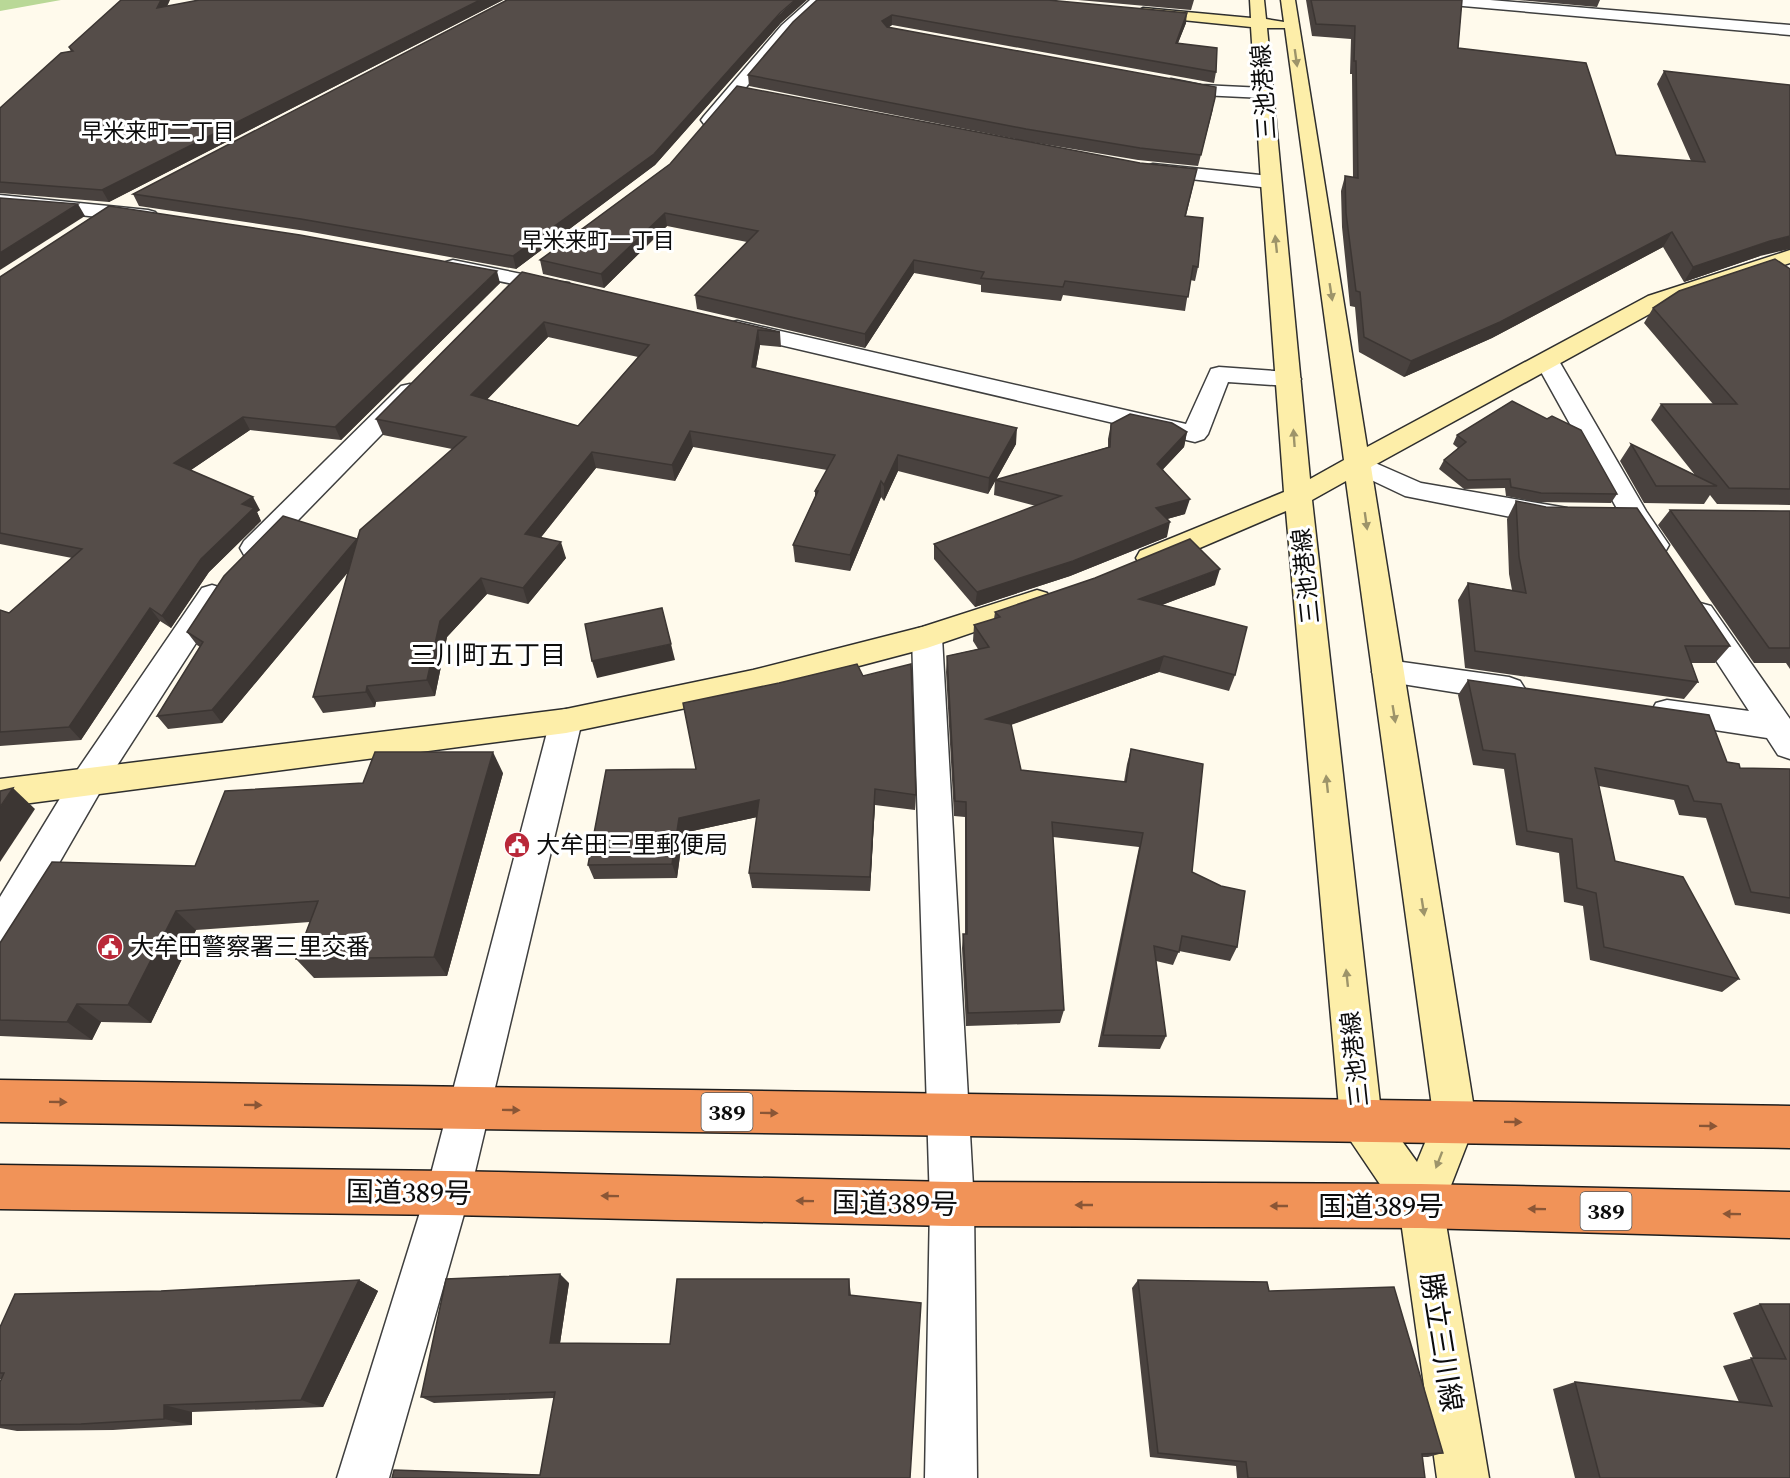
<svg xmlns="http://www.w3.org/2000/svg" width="1790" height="1478" viewBox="0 0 1790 1478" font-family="Spectral,'Noto Sans JP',serif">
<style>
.forest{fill:#b9d897}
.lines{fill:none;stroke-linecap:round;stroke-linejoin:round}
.street-casing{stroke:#3f3f3f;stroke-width:3}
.secondary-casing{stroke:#2e2e2e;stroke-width:3}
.highway-casing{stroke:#1d1d1d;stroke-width:3}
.street{fill:#fff;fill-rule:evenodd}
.secondary{fill:#fdeea9;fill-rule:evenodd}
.highway{fill:#f19358;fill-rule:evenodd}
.wall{fill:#49423f;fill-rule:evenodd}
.shaded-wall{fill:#3c3633}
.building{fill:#554d49;stroke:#3c3633;stroke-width:1.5;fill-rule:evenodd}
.oneway{fill:#9d946a}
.oneway2{fill:#8a5636}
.labels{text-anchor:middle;stroke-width:6;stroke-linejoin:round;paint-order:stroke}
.far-neighbourhood-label{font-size:22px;fill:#0c0c0c;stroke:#fff}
.shield{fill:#fff;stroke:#555;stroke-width:1.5}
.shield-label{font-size:22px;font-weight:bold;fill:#0c0c0c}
.street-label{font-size:24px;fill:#0c0c0c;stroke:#fff}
.poi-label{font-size:24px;fill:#0c0c0c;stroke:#fff;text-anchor:start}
.neighbourhood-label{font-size:26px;fill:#0c0c0c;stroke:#fff}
.near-street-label{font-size:28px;fill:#0c0c0c;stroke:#fff}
</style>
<rect width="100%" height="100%" fill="#fffaec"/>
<polygon class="forest" points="0,0 61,0 0,11"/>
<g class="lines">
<g class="street-casing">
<g id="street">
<polygon points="810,0 826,0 792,31 716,124 704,124 701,120 704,116 782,25"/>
<polygon points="1433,0 1490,0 1790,25 1790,35 1440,4"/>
<polygon points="1171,79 1201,85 1264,88 1272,93 1264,98 1201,95 1165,87 1163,84 1165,81"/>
<polygon points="1153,164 1270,176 1277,178 1279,182 1277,186 1270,188 1146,174 1144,170 1146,166"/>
<polygon points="0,195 148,210 155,212 158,216 155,220 148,222 0,207"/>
<polygon points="453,260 561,282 569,283 572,288 569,293 561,294 446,270 442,266 446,262"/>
<polygon points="737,321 1186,424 1211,369 1219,367 1289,372 1297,374 1301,379 1297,384 1289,386 1228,382 1208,434 1204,439 1195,442 729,333 726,328 729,323"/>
<polygon points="1547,354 1555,356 1559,361 1646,511 1669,545 1665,552 1655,554 1645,552 1620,514 1535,361 1539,356"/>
<polygon points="410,384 419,386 422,391 419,396 264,555 254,557 244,555 240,548 244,541 401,386"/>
<polygon points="1357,455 1421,483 1567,508 1571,514 1567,520 1557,523 1536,522 1405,496 1348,469 1344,463 1348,457"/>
<polygon points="212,585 222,588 227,595 100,792 13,943 0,948 0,897 76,772 202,588"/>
<polygon points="1700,603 1711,606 1790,719 1790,759 1778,755 1767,738 1656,721 1651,712 1656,703 1667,700 1749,711 1685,613 1689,606"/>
<polygon points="927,626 938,629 942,637 974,1204 977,1478 925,1478 930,1204 912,637 916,629"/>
<polygon points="1388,660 1509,677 1520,681 1525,689 1520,697 1509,701 1377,680 1372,672 1377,664"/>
<polygon points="566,709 578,712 582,721 470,1193 389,1478 337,1478 426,1193 550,721 554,712"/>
</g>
</g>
<g class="secondary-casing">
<g id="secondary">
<path d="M1250 0H1264L1266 19 1284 22 1281 0H1295L1367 447 1648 296 1790 250V263L1664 306 1371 467 1476 1121 1443 1206 1489 1478H1437L1400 1214 1346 1134 1340 1119 1286 511 1160 565 1150 568 1140 565 1136 558 1140 551 1284 492 1261 182 1251 27 1143 16 1136 12 1143 8 1251 18ZM1267 28H1285L1344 460 1310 479ZM1346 481 1434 1121 1417 1162 1381 1112 1312 500Z"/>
<polygon points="1037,590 1047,593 1052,600 1047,607 927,648 753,694 566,733 0,807 0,779 566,709 753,670 922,627"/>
</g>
</g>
<g class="highway-casing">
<g id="highway">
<polygon points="0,1080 1790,1106 1790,1148 0,1122"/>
<polygon points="0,1165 448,1171 952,1182 1421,1184 1790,1192 1790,1238 1421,1228 952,1226 448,1215 0,1209"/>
</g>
</g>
<use href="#street" class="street"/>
<use href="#secondary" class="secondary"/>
<use href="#highway" class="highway"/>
</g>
<g class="wall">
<polygon points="199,0 503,0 109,202 0,193 0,108 71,52 69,47 168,6"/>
<polygon points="817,0 1186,23 1178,43 1216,72 1214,83 892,25 889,27 1213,109 1198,166 1138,160 1025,141 749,86 748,75"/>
<polygon points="1078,0 1194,0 1191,10"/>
<polygon points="1306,0 1462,0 1458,48 1616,155 1691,161 1657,84 1664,71 1760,256 1684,282 1663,247 1492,338 1404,377 1359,352 1355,307 1350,306 1342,227 1341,191 1345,176 1353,177 1352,74 1350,74 1351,39 1312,36"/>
<polygon points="1517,0 1600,0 1597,7"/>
<polygon points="780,24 655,165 516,269 306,231 139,206 133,194"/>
<polygon points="670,164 1194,182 1186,216 1198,267 1195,281 1190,280 1185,311 1063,295 1061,301 981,292 981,285 914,273 865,348 697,309 695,295 747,242 667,226 604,288 543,274 540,260"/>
<polygon points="1790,269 1790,505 1717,504 1710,495 1704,504 1644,503 1620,461 1631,444 1695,475 1651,420 1661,404 1713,404 1644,323 1653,308"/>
<path d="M522 272 780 332 781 347 760 345 756 368 1016 444 996 480 1108 447V439L1111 424 1187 432 1184 447 1163 469 1185 514 1167 519V537L1070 576 975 607 934 559V544L1036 506 994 495 995 481 988 494 898 471 884 501 881 497 850 571 795 562 793 545 815 497V491L827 470 693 447 675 481 596 468 541 537 566 558 528 604 487 594 447 637 435 696 376 702 375 707 323 713 313 697 349 571 222 723 168 729 157 716 200 647 197 645 187 632 357 539 452 449 383 435 376 419ZM548 337 638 357 578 426 487 399Z"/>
<polygon points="0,277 500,283 341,440 250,430 191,470 260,510 257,512 261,521 209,572 171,628 160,621 81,740 0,746 0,610 9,613 72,558 0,544"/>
<polygon points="1457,435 1617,494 1611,503 1536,502 1506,496 1505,488 1464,489 1439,469 1444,460 1458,448 1453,444"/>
<polygon points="1516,501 1730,646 1715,663 1691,663 1698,682 1684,699 1465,668 1458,600 1468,583 1512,590 1509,574 1507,519"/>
<polygon points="1670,510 1790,511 1790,669 1786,663 1754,663 1658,525"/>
<polygon points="1215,585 1162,605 1235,675 1229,691 1159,672 1011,725 1021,770 1124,782 1127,764 1131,749 1192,872 1237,947 1230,961 1179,951 1173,965 1156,961 1166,1036 1160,1049 1098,1047 1139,847 1053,837 1064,1010 1060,1023 966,1026 962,948 963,934 965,934 965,817 954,816 946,672 947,656 978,649 973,641 974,625 994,619 995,612"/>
<polygon points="1468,680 1727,762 1740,768 1790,769 1790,914 1735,905 1706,818 1679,815 1674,800 1599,786 1615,861 1739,979 1722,992 1590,960 1583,906 1564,902 1559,853 1516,845 1504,769 1473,765 1458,695"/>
<polygon points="683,703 916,795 915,810 875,805 870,891 752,888 749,873 757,817 683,833 677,878 594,879 588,865 696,769"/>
<polygon points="503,773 447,976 314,978 296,959 310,922 196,930 151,1023 101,1022 92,1040 0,1036 0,943 195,866 363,783"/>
<polygon points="849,1279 851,1295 540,1475 554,1398 434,1403 421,1397 569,1283 560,1343 670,1344"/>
<polygon points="359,1280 378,1291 323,1407 192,1412 192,1425 113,1430 17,1431 0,1428 0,1382 1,1379 0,1379 0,1327 161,1291"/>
<polygon points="1138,1280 1269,1291 1443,1453 1428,1457 1422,1457 1425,1478 1237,1478 1236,1466 1150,1457 1132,1288"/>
<polygon points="1760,1304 1790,1304 1790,1478 1575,1478 1553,1389 1575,1382 1739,1402 1723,1366 1753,1358 1733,1313"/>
</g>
<g class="shaded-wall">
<polygon points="161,0 170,0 162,18 157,8"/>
<polygon points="480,0 503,0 109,202 102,190"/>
<polygon points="795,0 807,0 780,24 655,165 516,269 513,256"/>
<polygon points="1187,13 1186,23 1174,53 1176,43"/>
<polygon points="892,15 892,25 882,32 882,21"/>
<polygon points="78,204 85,216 0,270 0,253"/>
<polygon points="665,213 667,226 604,288 601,274"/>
<polygon points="1672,232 1663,247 1492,338 1404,377 1411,361"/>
<polygon points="1790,236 1790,249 1760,256 1684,282 1693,267 1770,241"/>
<polygon points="914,260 914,273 865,348 865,334"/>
<polygon points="497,271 500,283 341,440 335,427"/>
<polygon points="544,322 548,337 476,411 471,395"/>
<polygon points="758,330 760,345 753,383 752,367"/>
<polygon points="243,417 250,430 182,476 174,463"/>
<polygon points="1017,428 1016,444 988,494 989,478"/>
<polygon points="690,431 693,447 675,481 672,465"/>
<polygon points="1187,432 1184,447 1154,479 1157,464"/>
<polygon points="592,452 596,468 531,550 525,534"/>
<polygon points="898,455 898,471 884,501 884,485"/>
<polygon points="881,481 881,497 850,571 850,555"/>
<polygon points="253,497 260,510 257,512 261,521 209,572 171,628 162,616 201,559 242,504"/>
<polygon points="1190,499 1185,514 1153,523 1156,508"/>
<polygon points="1170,522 1167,537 1070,576 975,607 977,592"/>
<polygon points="357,539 364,553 222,723 212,710"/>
<polygon points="561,542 566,558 528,604 523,588"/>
<polygon points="1220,569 1215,585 1135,615 1139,599"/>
<polygon points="481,578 487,594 447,637 435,696 427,680 440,621"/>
<polygon points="150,608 160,621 81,740 69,727"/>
<polygon points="671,644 675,660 597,678 592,661"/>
<polygon points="1164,656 1159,672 984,734 986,719"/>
<polygon points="367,686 376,702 375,707 366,692"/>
<polygon points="493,752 503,773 447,976 434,957"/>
<polygon points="13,788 35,809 0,862 0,807"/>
<polygon points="875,789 875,805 870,891 870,877"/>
<polygon points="759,800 762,816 683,833 677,878 672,864 679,818"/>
<polygon points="176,911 196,930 151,1023 128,1005"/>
<polygon points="77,1004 101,1022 92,1040 67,1022"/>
<polygon points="560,1274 569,1283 559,1350 550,1343"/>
<polygon points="359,1280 378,1291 323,1407 301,1400"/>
<polygon points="164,1405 192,1412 192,1425 164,1419"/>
</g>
<g class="building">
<polygon points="121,0 161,0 157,8 199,0 480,0 102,190 0,182 0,108 61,53 73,51 69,47"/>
<polygon points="507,0 795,0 780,13 654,154 513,256 301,219 133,194"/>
<polygon points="817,0 1048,0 1187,13 1176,43 1217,48 1216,72 892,15 882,21 887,27 1216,87 1215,98 1201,155 1140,148 1026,129 748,75 793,22"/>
<polygon points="1311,0 1462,0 1458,48 1586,63 1616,155 1705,162 1664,71 1790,85 1790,236 1770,241 1693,267 1672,232 1500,322 1411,361 1364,337 1360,292 1356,291 1346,213 1345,176 1358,178 1356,61 1354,61 1355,26 1316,24"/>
<polygon points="737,86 1140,163 1197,169 1185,216 1203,218 1198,267 1193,266 1188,297 1065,281 1063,287 981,278 984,272 914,260 865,334 695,295 758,231 665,213 601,274 540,260 670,164"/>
<polygon points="0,198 78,204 0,253"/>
<polygon points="109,206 300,235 497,271 335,427 243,417 174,463 253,497 242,504 254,508 201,559 162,616 150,608 69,727 0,732 0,610 9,613 82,549 0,533 0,277"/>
<polygon points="1775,259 1790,269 1790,489 1729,488 1661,404 1737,404 1653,308 1679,291"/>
<path d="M522 272 780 332 758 330 752 367 1017 428 989 478 898 455 884 485 881 481 850 555 793 545 818 491H815L835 455 690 431 672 465 592 452 525 534 561 542 523 588 481 578 440 621 427 680 367 686 366 692 313 697 360 530 466 437 376 419ZM544 322 649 345 578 426 471 395Z"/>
<polygon points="1512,401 1547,419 1552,416 1581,430 1617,494 1541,493 1511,487 1510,479 1468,480 1444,460 1466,442 1457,435"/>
<polygon points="1130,414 1172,423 1187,432 1157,464 1190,499 1156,508 1170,522 1073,561 977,592 934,544 1061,496 995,480 1110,447 1111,424"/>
<polygon points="1631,444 1717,486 1656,486"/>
<polygon points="1516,501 1546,507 1637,508 1730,646 1685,646 1698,682 1475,651 1468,583 1526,593 1519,557"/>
<polygon points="1670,510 1790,511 1790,648 1769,648"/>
<polygon points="283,516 357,539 212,710 157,716 203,642 187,632 224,576"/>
<polygon points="1190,539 1220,569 1139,599 1247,627 1235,675 1164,656 986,719 1011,724 1021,770 1126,782 1131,749 1203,764 1192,872 1221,886 1245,891 1237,947 1182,936 1179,952 1154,946 1166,1036 1103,1035 1143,833 1052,822 1064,1010 968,1013 963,934 967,934 966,802 955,801 947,656 989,647 974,625 1000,617 995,612 1095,578"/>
<polygon points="662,608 671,644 592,661 585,624"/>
<polygon points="857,664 863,676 911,664 916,795 875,789 870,877 749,873 759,800 679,818 672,864 588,865 606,770 696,769 683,703 779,683"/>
<polygon points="1468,680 1709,715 1727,762 1739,764 1740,768 1790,769 1790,898 1751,892 1721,804 1694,801 1688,786 1595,768 1615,861 1683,877 1739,979 1604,947 1596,893 1577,888 1572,839 1527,831 1515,754 1483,750"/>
<polygon points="375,752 493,752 434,957 296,959 318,901 176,911 128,1005 77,1004 67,1022 0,1020 0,943 52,862 195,866 225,791 363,783"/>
<polygon points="13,788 0,807 0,791"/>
<polygon points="560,1274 550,1343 670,1344 677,1279 849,1279 849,1295 921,1303 910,1478 392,1478 394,1470 540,1475 555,1392 421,1397 446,1279"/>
<polygon points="359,1280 301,1400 164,1405 164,1419 81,1424 0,1425 0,1382 4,1373 0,1373 0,1327 15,1294 161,1291"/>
<polygon points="1138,1280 1267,1282 1269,1291 1394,1287 1443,1453 1422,1454 1425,1478 1248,1478 1246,1462 1158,1453"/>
<polygon points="1760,1304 1790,1304 1790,1478 1600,1478 1575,1382 1772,1406 1751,1358 1786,1359"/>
</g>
<defs><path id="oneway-solid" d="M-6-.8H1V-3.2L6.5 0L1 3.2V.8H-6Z" transform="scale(1.5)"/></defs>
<g class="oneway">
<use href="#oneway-solid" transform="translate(1296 58) rotate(82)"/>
<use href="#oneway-solid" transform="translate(1276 244) rotate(-96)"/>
<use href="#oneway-solid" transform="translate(1331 292) rotate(81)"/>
<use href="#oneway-solid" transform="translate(1294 438) rotate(-94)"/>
<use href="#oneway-solid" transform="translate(1366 521) rotate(82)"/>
<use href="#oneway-solid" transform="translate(1394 714) rotate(81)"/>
<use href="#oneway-solid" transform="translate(1327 784) rotate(-96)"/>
<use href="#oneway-solid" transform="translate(1423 907) rotate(81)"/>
<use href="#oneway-solid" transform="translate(1347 978) rotate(-96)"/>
<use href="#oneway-solid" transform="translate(1439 1160) rotate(111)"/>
</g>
<g class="oneway2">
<use href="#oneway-solid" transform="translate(58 1102) rotate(1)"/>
<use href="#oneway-solid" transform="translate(253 1105) rotate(1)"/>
<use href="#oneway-solid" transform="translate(511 1110) rotate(1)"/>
<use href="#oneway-solid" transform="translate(769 1113) rotate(1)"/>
<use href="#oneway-solid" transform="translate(1513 1122) rotate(1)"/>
<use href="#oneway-solid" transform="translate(1708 1126) rotate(1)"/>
<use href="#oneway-solid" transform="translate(610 1196) rotate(-179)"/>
<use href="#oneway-solid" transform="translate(805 1201) rotate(-179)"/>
<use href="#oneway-solid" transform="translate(1084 1205) rotate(-180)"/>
<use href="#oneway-solid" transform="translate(1279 1206) rotate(-180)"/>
<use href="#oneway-solid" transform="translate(1537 1209) rotate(-179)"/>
<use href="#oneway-solid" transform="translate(1732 1214) rotate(-179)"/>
</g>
<defs>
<g id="civic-disc" transform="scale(1.35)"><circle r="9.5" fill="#b92839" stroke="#fff"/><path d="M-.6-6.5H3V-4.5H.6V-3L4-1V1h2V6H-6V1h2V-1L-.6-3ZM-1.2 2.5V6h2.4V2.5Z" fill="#fff"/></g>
</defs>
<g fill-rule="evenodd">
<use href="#civic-disc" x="517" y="845"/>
<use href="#civic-disc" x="110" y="947"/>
</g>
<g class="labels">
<g class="far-neighbourhood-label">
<text x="158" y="139">早米来町二丁目</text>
<text x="598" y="248">早米来町一丁目</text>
</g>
<g class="shield">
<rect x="701.5" y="1093" width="51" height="38" rx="4.5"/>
<rect x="1580.5" y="1192" width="51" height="38" rx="4.5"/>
</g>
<g class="shield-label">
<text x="727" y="1120">389</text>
<text x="1606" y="1219">389</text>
</g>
<g class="street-label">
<text transform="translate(1264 92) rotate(-94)" y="8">三池港線</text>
<text transform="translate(1306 576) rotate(-96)" y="8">三池港線</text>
<text transform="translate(1355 1059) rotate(-96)" y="8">三池港線</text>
</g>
<g class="poi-label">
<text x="536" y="853">大牟田三里郵便局</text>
<text x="130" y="955">大牟田警察署三里交番</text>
</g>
<g class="neighbourhood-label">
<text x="488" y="664">三川町五丁目</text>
</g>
<g class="near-street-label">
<text transform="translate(409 1192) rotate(1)" y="10">国道389号</text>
<text transform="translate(895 1203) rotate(1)" y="10">国道389号</text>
<text x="1381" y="1216">国道389号</text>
<text transform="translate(1442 1342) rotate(81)" y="10">勝立三川線</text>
</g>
</g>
</svg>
